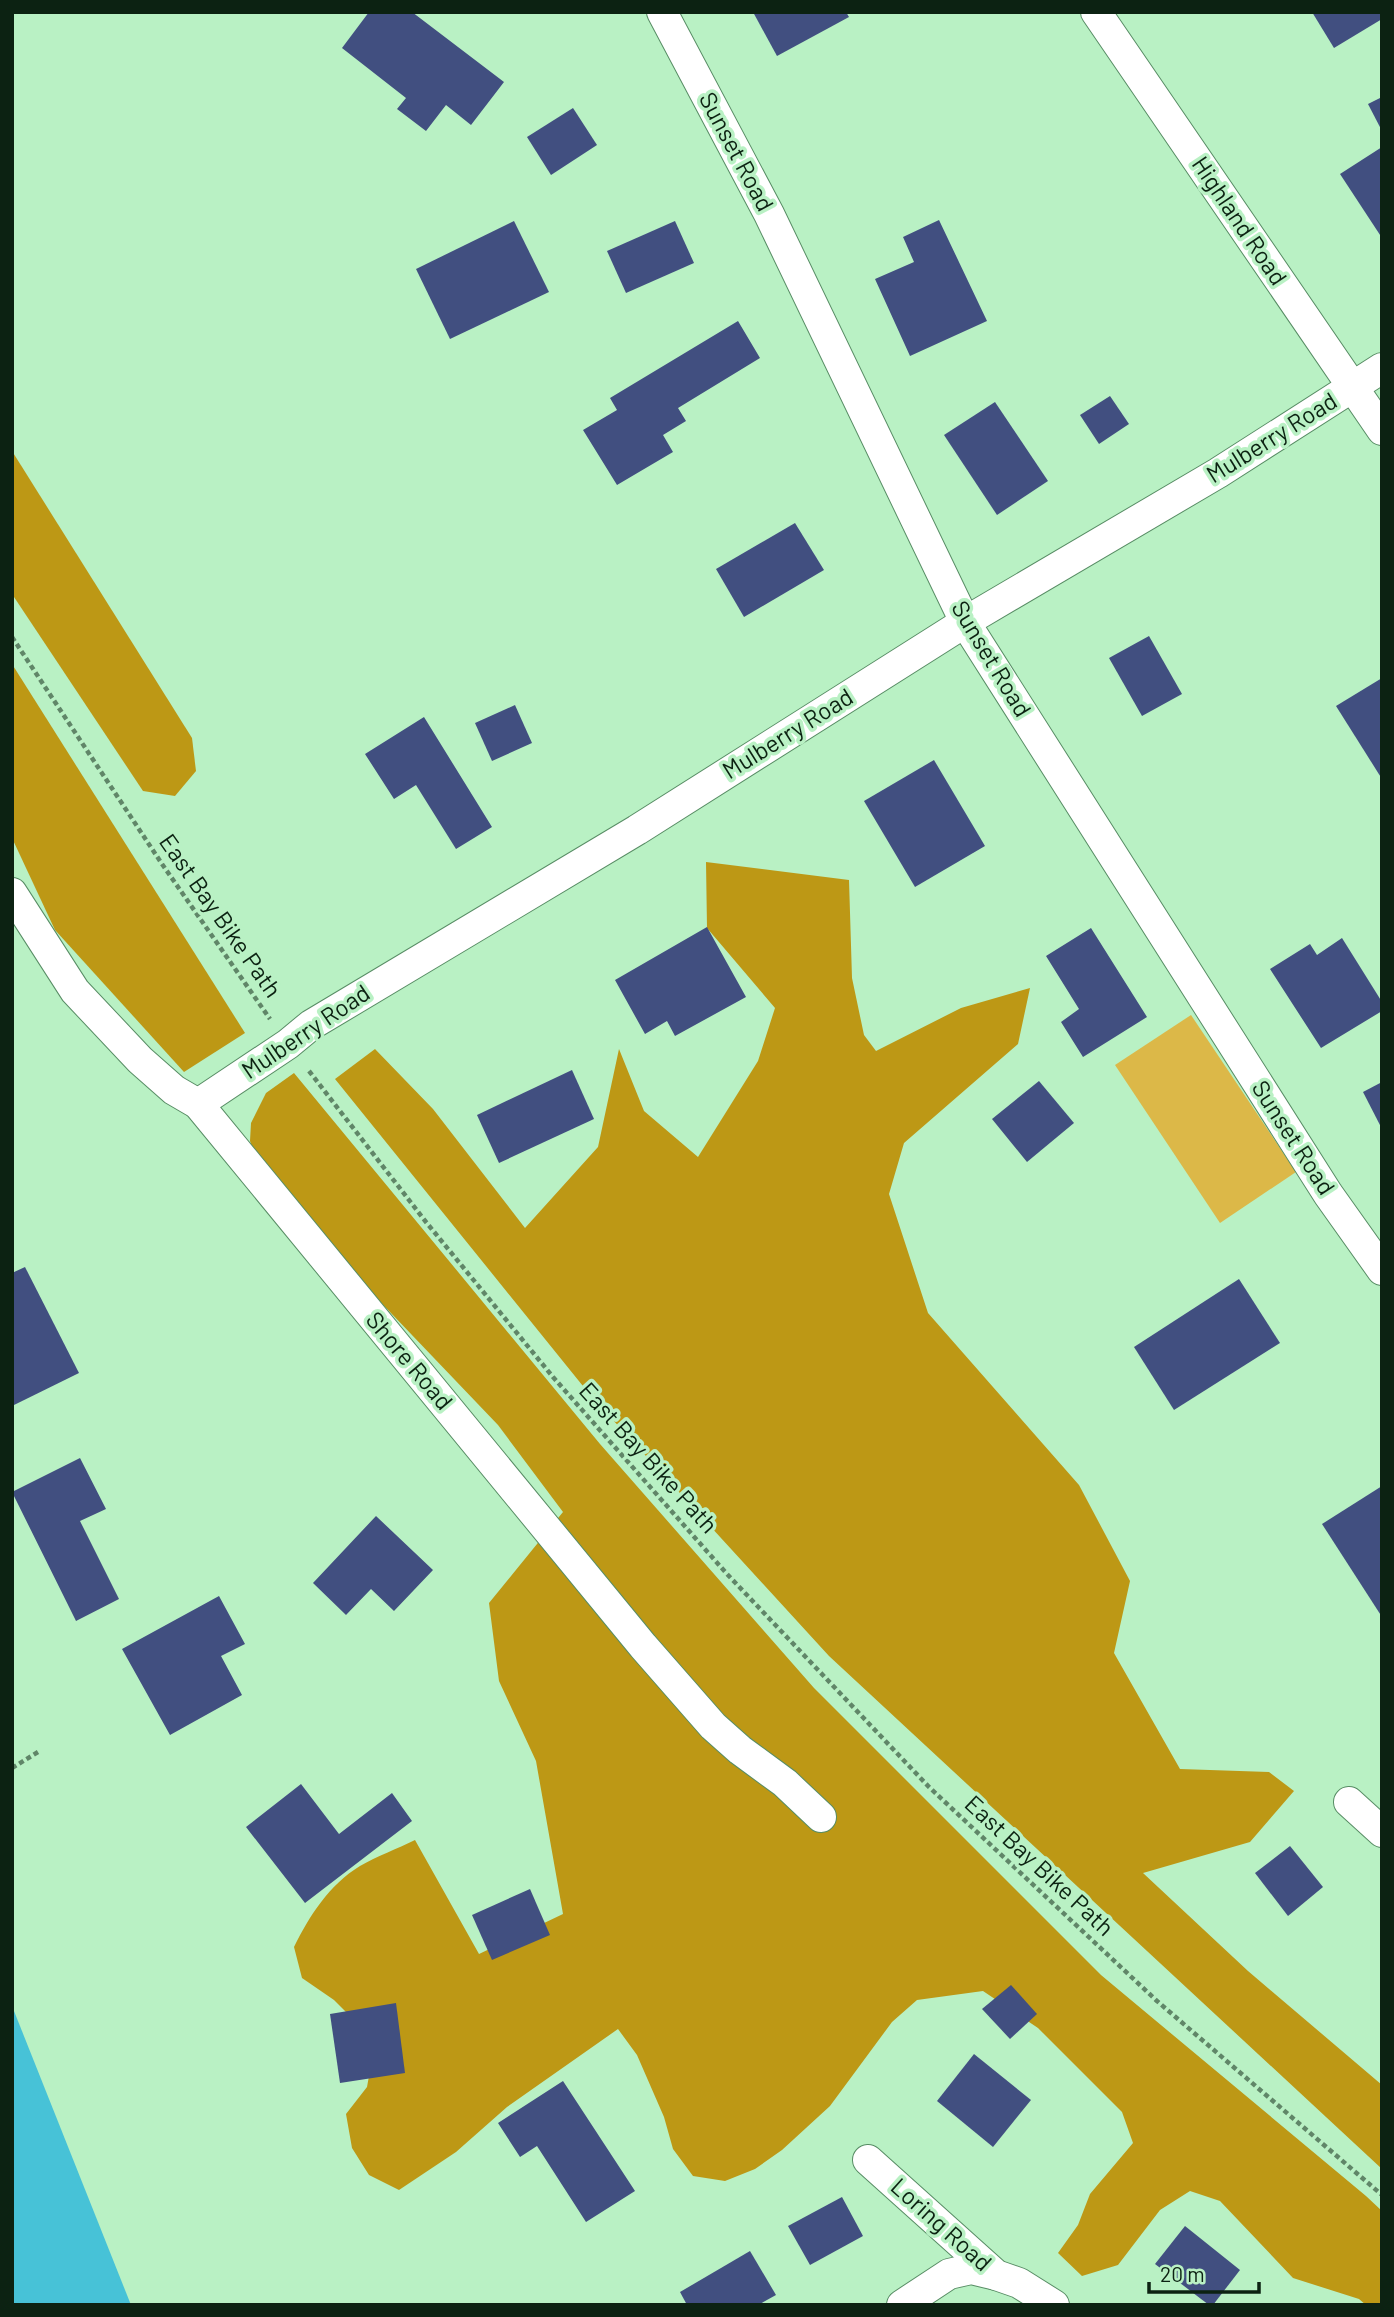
<svg xmlns="http://www.w3.org/2000/svg" width="1394" height="2317" viewBox="0 0 1394 2317" font-family="Barlow,sans-serif">
<style>
.green{fill:#dcb848}
.forest{fill:#bd9815}
.water{fill:#47c2d7}
.building{fill:#414f80}
.lines{fill:none;stroke-linecap:round;stroke-linejoin:round}
.street-casing{stroke:#588d65;stroke-width:32}
.path{stroke:#608668;stroke-width:4.5;stroke-dasharray:5 3.5;stroke-linecap:butt}
.street{stroke:#fff;stroke-width:30}
.labels{text-anchor:middle;stroke-width:7;stroke-linejoin:round;paint-order:stroke}
.street-label{font-size:24px;fill:#0c2212;stroke:#b9f1c4}
</style>
<rect width="100%" height="100%" fill="#b9f1c4"/>
<polygon class="green" points="1191,1015 1296,1172 1220,1223 1115,1065"/>
<g class="forest">
<polygon points="12,451 192,738 196,771 175,796 143,791 12,594"/>
<polygon points="12,664 245,1033 184,1072 55,930 12,838"/>
<polygon points="706,862 849,880 852,978 864,1035 876,1051 961,1008 1030,988 1018,1044 904,1143 889,1194 928,1313 1079,1485 1130,1581 1114,1653 1180,1769 1269,1772 1294,1791 1250,1842 1143,1873 1248,1971 1382,2085 1382,2169 829,1656 591,1396 335,1079 375,1049 433,1109 525,1228 598,1147 619,1049 644,1111 698,1157 758,1061 775,1008 707,928"/>
<path d="M294 1073 600 1444 814 1688 1101 1975 1366 2196 1382 2211V2305H1366L1359 2299 1293 2278 1220 2201 1190 2191 1160 2210 1118 2265 1082 2276 1058 2253 1078 2225 1090 2194 1133 2143 1122 2112 1038 2028 983 1991 917 2000 892 2022 830 2106 782 2150 755 2169 725 2181 693 2176 673 2149 664 2117 637 2055 618 2029 507 2107 456 2152 399 2190 369 2175 352 2148 346 2114 367 2087 373 2054 358 2024 334 2000 302 1978 294 1947C310 1915 329 1885 360 1866 377 1856 397 1849 415 1840L479 1954 563 1914 536 1761 499 1681 489 1603 563 1512 498 1425 282 1199 261 1172 250 1141 251 1123 266 1093Z"/>
</g>
<polygon class="water" points="12,2006 131,2305 12,2305"/>
<g class="building">
<polygon points="369,12 412,12 504,82 471,125 446,105 426,131 397,109 406,98 342,48"/>
<polygon points="753,12 846,12 849,17 777,56"/>
<polygon points="1312,12 1382,12 1382,19 1334,48"/>
<polygon points="1382,97 1382,131 1368,104"/>
<polygon points="573,108 597,145 551,175 527,137"/>
<polygon points="1382,147 1382,238 1340,174"/>
<polygon points="939,220 987,321 910,356 875,279 914,262 903,237"/>
<polygon points="514,221 549,292 450,339 416,269"/>
<polygon points="675,221 694,263 626,293 607,251"/>
<polygon points="738,321 760,358 678,408 686,421 663,435 673,452 617,485 583,430 617,410 610,398"/>
<polygon points="1110,396 1129,424 1099,444 1080,415"/>
<polygon points="995,402 1048,481 997,515 944,435"/>
<polygon points="795,523 824,570 744,617 716,569"/>
<polygon points="1149,636 1182,694 1142,716 1109,658"/>
<polygon points="1382,678 1382,779 1336,706"/>
<polygon points="515,705 532,743 492,761 475,723"/>
<polygon points="424,717 492,827 456,849 416,785 394,799 365,754"/>
<polygon points="934,760 985,846 915,887 864,801"/>
<polygon points="707,927 746,997 675,1036 667,1021 645,1034 615,980"/>
<polygon points="1091,928 1147,1017 1083,1057 1061,1022 1079,1009 1046,956"/>
<polygon points="1342,938 1382,1002 1382,1011 1321,1048 1270,969 1310,944 1317,955"/>
<polygon points="572,1070 594,1119 499,1163 477,1115"/>
<polygon points="1039,1081 1074,1123 1027,1162 992,1119"/>
<polygon points="1382,1082 1382,1129 1363,1092"/>
<polygon points="25,1267 79,1373 12,1406 12,1273"/>
<polygon points="1239,1279 1280,1343 1174,1410 1134,1347"/>
<polygon points="80,1458 106,1509 80,1521 119,1599 76,1621 12,1492"/>
<polygon points="1382,1486 1382,1617 1322,1524"/>
<polygon points="376,1516 433,1570 394,1611 371,1589 346,1615 313,1583"/>
<polygon points="219,1596 245,1644 221,1656 242,1695 170,1735 122,1649"/>
<polygon points="301,1784 339,1834 392,1793 412,1821 305,1903 246,1827"/>
<polygon points="1290,1846 1323,1887 1288,1916 1255,1873"/>
<polygon points="530,1889 550,1935 492,1960 472,1915"/>
<polygon points="1011,1985 1037,2014 1010,2039 982,2009"/>
<polygon points="396,2003 405,2073 340,2083 330,2014"/>
<polygon points="974,2054 1031,2100 993,2147 937,2101"/>
<polygon points="563,2081 635,2191 586,2222 537,2146 520,2157 498,2123"/>
<polygon points="842,2197 863,2236 810,2265 788,2226"/>
<polygon points="1185,2226 1240,2270 1213,2305 1209,2305 1155,2264"/>
<polygon points="750,2251 776,2295 758,2305 687,2305 680,2292"/>
</g>
<g class="lines">
<g class="street-casing">
<g id="street">
<polyline points="662,12 769,214 966,624 1328,1194 1382,1270"/>
<polyline points="1096,12 1382,430"/>
<polyline points="12,893 75,991 140,1060 174,1090 198,1104 643,1646 713,1726 740,1750 785,1783 821,1817"/>
<polyline points="198,1104 288,1044 311,1025 637,830 975,616 1218,473 1382,368"/>
<polyline points="1349,1802 1382,1832"/>
<polyline points="868,2160 996,2275 1019,2283 1054,2305"/>
<polyline points="902,2305 949,2274 971,2269 996,2275"/>
</g>
</g>
<g class="path">
<polyline points="12,637 162,864 270,1019"/>
<polyline points="309,1071 426,1222 553,1377 727,1574 929,1787 1157,2001 1382,2195"/>
<polyline points="12,1768 38,1752"/>
</g>
<use href="#street" class="street"/>
</g>
<g class="labels">
<g class="street-label">
<text transform="translate(736 152) rotate(62)" y="8">Sunset Road</text>
<text transform="translate(1239 221) rotate(56)" y="8">Highland Road</text>
<text transform="translate(1272 438) rotate(-32)" y="8">Mulberry Road</text>
<text transform="translate(991 659) rotate(59)" y="8">Sunset Road</text>
<text transform="translate(788 734) rotate(-32)" y="8">Mulberry Road</text>
<text transform="translate(220 916) rotate(55)" y="8">East Bay Bike Path</text>
<text transform="translate(306 1032) rotate(-34)" y="8">Mulberry Road</text>
<text transform="translate(1293 1138) rotate(57)" y="8">Sunset Road</text>
<text transform="translate(409 1361) rotate(50)" y="8">Shore Road</text>
<text transform="translate(648 1458) rotate(48)" y="8">East Bay Bike Path</text>
<text transform="translate(1039 1866) rotate(43)" y="8">East Bay Bike Path</text>
<text transform="translate(941 2225) rotate(42)" y="8">Loring Road</text>
</g>
</g>
<rect width="1394" height="2317" fill="none" stroke="#0c2212" stroke-width="28"/>
<path d="M1149 2282v10h110v-10" fill="none" stroke="#0c2212" stroke-width="3.5"/>
<text x="1160" y="2282" font-size="21" fill="#0c2212" stroke="#b9f1c4" stroke-width="5" paint-order="stroke">20 m</text>
</svg>
